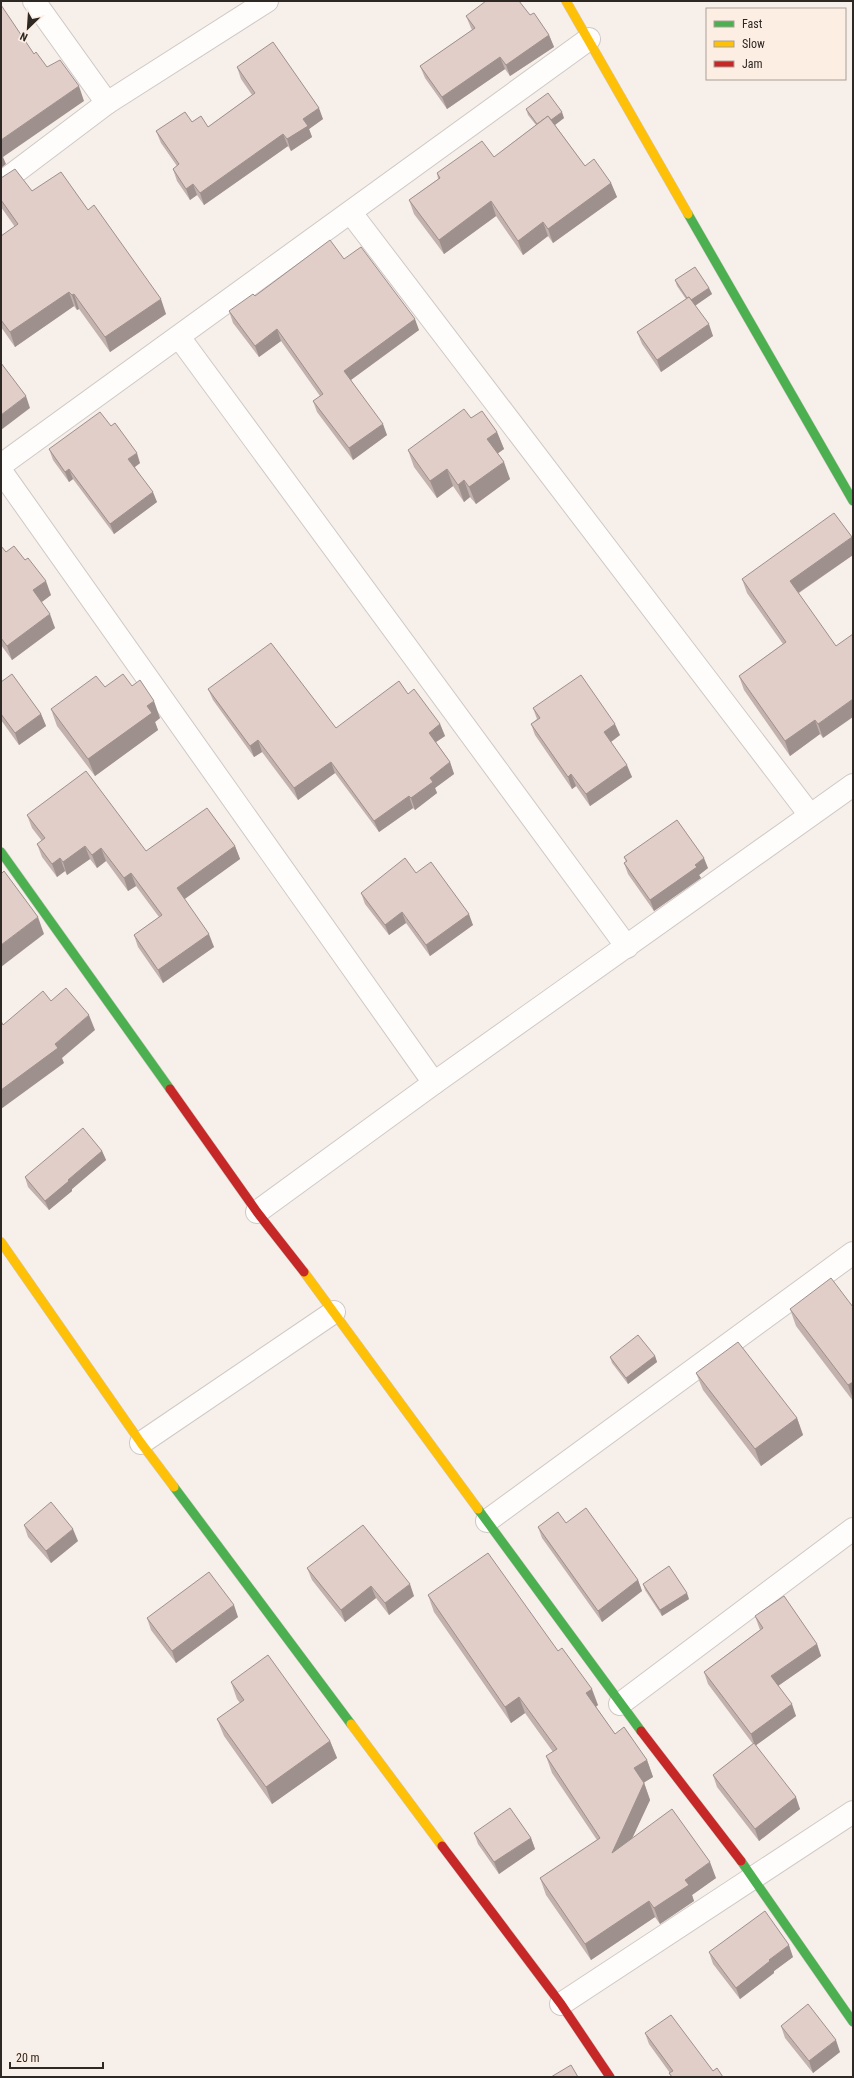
<svg xmlns="http://www.w3.org/2000/svg" width="854" height="2078" viewBox="0 0 854 2078" font-family="'Roboto Condensed',sans-serif">
<style>
.lines{fill:none;stroke-linecap:round;stroke-linejoin:round}
.street-casing{stroke:#cfc9c5;stroke-width:24}
.fast-casing{stroke:#cfc9c5;stroke-width:10}
.slow-casing{stroke:#cfc9c5;stroke-width:10}
.jam-casing{stroke:#cfc9c5;stroke-width:10}
.street{stroke:#fefdfc;stroke-width:22}
.fast{stroke:#4caf50;stroke-width:9}
.slow{stroke:#ffc107;stroke-width:9}
.jam{stroke:#c62828;stroke-width:9}
.wall{fill:#c2b1ad}
.shaded-wall{fill:#9e908d}
.building{fill:#e2cec9;stroke:#9e908d}
</style>
<rect width="100%" height="100%" fill="#f7efea"/>
<g class="lines">
<g class="street-casing">
<g id="street">
<polyline points="34,1 107,103"/>
<polyline points="1,183 107,103 267,1"/>
<polyline points="351,213 810,815"/>
<polyline points="179,337 627,947"/>
<polyline points="1,465 589,39"/>
<polyline points="1,471 434,1083"/>
<polyline points="257,1212 434,1083 853,785"/>
<polyline points="141,1443 334,1312"/>
<polyline points="487,1521 853,1253"/>
<polyline points="620,1704 853,1529"/>
<polyline points="561,2004 853,1812"/>
</g>
</g>
<g class="fast-casing">
<g id="fast">
<polyline points="688,214 853,501"/>
<polyline points="1,852 170,1089"/>
<polyline points="174,1487 351,1724"/>
<polyline points="478,1509 641,1731"/>
<polyline points="741,1861 853,2022"/>
</g>
</g>
<g class="slow-casing">
<g id="slow">
<polyline points="566,1 688,214"/>
<polyline points="1,1242 141,1443 174,1487"/>
<polyline points="304,1272 478,1509"/>
<polyline points="351,1724 442,1846"/>
</g>
</g>
<g class="jam-casing">
<g id="jam">
<polyline points="170,1089 257,1212 304,1272"/>
<polyline points="641,1731 741,1861"/>
<polyline points="442,1846 561,2004 610,2077"/>
</g>
</g>
<use href="#street" class="street"/>
<use href="#fast" class="fast"/>
<use href="#slow" class="slow"/>
<use href="#jam" class="jam"/>
</g>
<g class="wall">
<polygon points="530,15 549,35 554,47 510,76 505,69 447,109 425,78 420,66 472,30 471,28 466,16"/>
<polygon points="237,67 323,119 309,129 312,137 291,151 288,146 204,205 197,195 190,200 177,181 173,169 177,166 161,143 156,131 192,122 208,127 252,95 241,79"/>
<polygon points="526,109 564,118 555,125 585,166 611,183 617,197 553,243 548,236 523,255 496,216 444,254 414,214 409,200 438,179 437,173 494,157 536,125 528,115"/>
<polygon points="1,178 32,191 88,210 166,314 110,352 79,309 77,310 74,306 15,347 1,327 1,236 15,227 1,207"/>
<polygon points="344,259 419,330 351,380 387,435 353,460 317,412 313,401 320,396 281,341 259,357 233,323 229,311 255,296"/>
<polygon points="675,280 709,288 712,294 695,305 713,336 661,372 642,344 637,332 686,299 677,286"/>
<polygon points="471,418 497,432 504,449 497,453 510,479 476,504 470,497 464,502 453,486 437,498 414,467 408,450"/>
<polygon points="49,449 140,463 135,467 157,502 114,534 73,479 69,482 53,460"/>
<polygon points="853,540 853,555 799,593 823,738 820,734 790,756 744,690 739,676 783,644 747,593 742,579"/>
<polygon points="1,546 6,552 51,595 41,602 55,628 12,660 1,645"/>
<polygon points="1,682 41,714 46,726 19,745 1,720"/>
<polygon points="132,686 160,718 155,722 158,730 95,776 57,726 51,709 105,687"/>
<polygon points="208,689 336,728 408,694 440,724 445,736 436,742 450,762 454,774 435,788 437,793 415,810 413,808 379,832 335,773 298,800 262,752 254,757 213,700"/>
<polygon points="533,708 620,735 611,742 632,777 590,806 576,786 572,789 535,735 531,724 537,719"/>
<polygon points="27,815 146,851 235,846 240,859 184,899 214,947 163,983 138,947 134,935 159,917 136,886 128,891 106,861 97,868 90,859 67,875 65,871 57,877 42,857 37,844 42,841 32,828"/>
<polygon points="624,857 708,868 699,875 701,878 654,911 628,874 624,863 626,862"/>
<polygon points="416,873 473,925 430,956 406,923 389,935 365,904 361,893"/>
<polygon points="102,1151 106,1160 72,1189 72,1191 49,1210 28,1187 25,1177"/>
<polygon points="853,1307 853,1401 796,1326 790,1309"/>
<polygon points="655,1356 657,1362 628,1384 612,1363 610,1357"/>
<polygon points="696,1373 797,1418 803,1435 761,1466 703,1390"/>
<polygon points="566,1523 638,1580 642,1591 602,1622 542,1538 538,1527"/>
<polygon points="24,1525 78,1541 51,1563 28,1537"/>
<polygon points="307,1568 414,1596 389,1615 376,1598 345,1622 312,1580"/>
<polygon points="643,1584 689,1599 662,1616 645,1590"/>
<polygon points="428,1595 558,1651 598,1705 596,1707 615,1734 647,1760 653,1777 644,1782 650,1800 632,1838 716,1878 692,1895 694,1901 660,1924 655,1917 591,1960 546,1895 540,1878 597,1840 552,1773 546,1756 553,1752 525,1713 511,1723 434,1612"/>
<polygon points="755,1616 817,1644 821,1656 778,1686 796,1716 756,1745 800,1809 759,1841 717,1787 713,1775 753,1744 708,1684 704,1672 760,1630"/>
<polygon points="238,1617 176,1663 151,1630 147,1618"/>
<polygon points="231,1682 330,1741 337,1758 272,1804 224,1736 217,1719 240,1703 237,1699"/>
<polygon points="474,1833 531,1838 535,1849 499,1874 478,1844"/>
<polygon points="709,1952 793,1957 774,1971 774,1973 740,1999 713,1964"/>
<polygon points="781,2026 840,2052 813,2073 785,2038"/>
<polygon points="645,2033 713,2071 723,2077 671,2077 669,2073 670,2073 649,2044"/>
</g>
<g class="shaded-wall">
<polygon points="549,35 554,47 510,76 506,65"/>
<polygon points="500,57 505,69 447,109 442,97"/>
<polygon points="79,86 84,101 3,157 6,164 1,168 1,140"/>
<polygon points="319,108 323,119 309,129 312,137 291,151 287,139 303,119"/>
<polygon points="562,112 564,118 543,134 540,128"/>
<polygon points="283,134 288,146 204,205 200,193"/>
<polygon points="611,183 617,197 553,243 548,229"/>
<polygon points="193,184 197,195 190,200 186,189"/>
<polygon points="491,201 496,216 444,254 439,240"/>
<polygon points="543,222 548,236 523,255 518,241"/>
<polygon points="709,288 712,294 692,308 689,301"/>
<polygon points="69,292 74,306 15,347 10,332"/>
<polygon points="74,294 79,309 77,310 72,295"/>
<polygon points="161,299 166,314 110,352 105,337"/>
<polygon points="415,319 419,330 348,382 344,371"/>
<polygon points="709,324 713,336 661,372 657,360"/>
<polygon points="277,329 281,341 259,357 255,346"/>
<polygon points="26,396 30,408 1,430 1,415"/>
<polygon points="383,424 387,435 353,460 349,448"/>
<polygon points="497,432 504,449 493,457 487,439"/>
<polygon points="137,453 140,463 132,469 128,459"/>
<polygon points="504,462 510,479 476,504 469,487"/>
<polygon points="69,469 73,479 69,482 65,472"/>
<polygon points="447,469 453,486 437,498 430,481"/>
<polygon points="464,480 470,497 464,502 458,485"/>
<polygon points="153,492 157,502 114,534 110,524"/>
<polygon points="852,537 853,540 853,555 795,595 790,581"/>
<polygon points="46,581 51,595 38,605 33,590"/>
<polygon points="50,614 55,628 12,660 7,646"/>
<polygon points="853,699 853,717 823,738 818,724"/>
<polygon points="154,701 160,718 155,722 158,730 95,776 88,759 147,706"/>
<polygon points="41,714 46,726 19,745 15,733"/>
<polygon points="815,720 820,734 790,756 785,741"/>
<polygon points="440,724 445,736 433,744 429,733"/>
<polygon points="615,724 620,735 608,744 604,732"/>
<polygon points="258,740 262,752 254,757 250,746"/>
<polygon points="331,762 335,773 298,800 294,788"/>
<polygon points="450,762 454,774 435,788 437,793 415,810 411,798 430,778"/>
<polygon points="627,765 632,777 590,806 586,794"/>
<polygon points="571,774 576,786 572,789 568,777"/>
<polygon points="409,796 413,808 379,832 374,821"/>
<polygon points="85,846 90,859 67,875 63,862"/>
<polygon points="235,846 240,859 182,901 177,888"/>
<polygon points="101,848 106,861 97,868 92,855"/>
<polygon points="60,858 65,871 57,877 52,864"/>
<polygon points="704,858 708,868 699,875 701,878 654,911 650,900"/>
<polygon points="131,873 136,886 128,891 124,878"/>
<polygon points="402,912 406,923 389,935 385,925"/>
<polygon points="469,914 473,925 430,956 426,945"/>
<polygon points="38,917 44,934 1,967 1,945"/>
<polygon points="209,934 214,947 163,983 158,970"/>
<polygon points="89,1015 95,1030 62,1058 64,1063 1,1109 1,1090"/>
<polygon points="102,1151 106,1160 72,1189 72,1191 49,1210 45,1201 68,1180"/>
<polygon points="655,1356 657,1362 628,1384 626,1378"/>
<polygon points="853,1382 853,1399 848,1385"/>
<polygon points="797,1418 803,1435 761,1466 755,1449"/>
<polygon points="73,1529 78,1541 51,1563 46,1551"/>
<polygon points="638,1580 642,1591 602,1622 598,1611"/>
<polygon points="410,1584 414,1596 389,1615 385,1603"/>
<polygon points="371,1586 376,1598 345,1622 341,1610"/>
<polygon points="687,1593 689,1599 662,1616 660,1610"/>
<polygon points="234,1605 238,1617 176,1663 172,1651"/>
<polygon points="817,1644 821,1656 775,1688 771,1676"/>
<polygon points="592,1689 598,1705 592,1709 586,1693"/>
<polygon points="519,1697 525,1713 511,1723 505,1707"/>
<polygon points="792,1704 796,1716 755,1746 751,1734"/>
<polygon points="330,1741 337,1758 272,1804 266,1787"/>
<polygon points="647,1760 653,1777 640,1785 634,1768"/>
<polygon points="644,1783 650,1800 618,1869 612,1853"/>
<polygon points="796,1797 800,1809 759,1841 755,1829"/>
<polygon points="531,1838 535,1849 499,1874 494,1862"/>
<polygon points="710,1862 716,1878 692,1895 694,1901 660,1924 654,1908 685,1880"/>
<polygon points="649,1901 655,1917 591,1960 585,1944"/>
<polygon points="789,1945 793,1957 774,1971 774,1973 740,1999 736,1988 769,1960"/>
<polygon points="836,2040 840,2052 813,2073 809,2061"/>
</g>
<g class="building">
<polygon points="486,1 519,1 530,15 534,13 549,35 506,65 500,57 442,97 420,66 475,28 466,16"/>
<polygon points="1,5 34,54 36,52 47,67 60,60 79,86 1,140"/>
<polygon points="273,42 319,108 303,119 308,126 287,139 283,134 200,193 193,184 186,189 173,169 179,164 156,131 185,112 192,122 201,116 208,127 255,93 237,67"/>
<polygon points="548,93 562,112 551,120 548,116 537,124 526,109"/>
<polygon points="548,116 585,166 594,159 611,183 548,229 543,222 518,241 491,201 439,240 409,200 440,178 437,173 482,141 494,157"/>
<polygon points="15,169 32,191 61,172 88,210 94,205 161,299 105,337 74,294 72,295 69,292 10,332 1,320 1,236 18,224 1,200 1,178"/>
<polygon points="330,240 344,259 361,247 415,319 344,371 383,424 349,448 313,401 323,394 277,329 255,346 229,311 253,294 255,296"/>
<polygon points="695,267 709,288 691,300 689,297 687,298 675,280"/>
<polygon points="689,297 709,324 657,360 637,332"/>
<polygon points="1,363 26,396 1,415"/>
<polygon points="464,409 471,418 482,411 497,432 487,439 504,462 469,487 464,480 458,485 447,469 430,481 408,450"/>
<polygon points="100,412 111,426 115,423 137,453 128,459 153,492 110,524 69,469 65,472 49,449"/>
<polygon points="834,513 852,537 790,581 836,646 853,634 853,699 818,724 815,720 785,741 739,676 786,642 742,579"/>
<polygon points="1,546 6,552 14,546 25,560 28,558 46,581 33,590 50,614 7,646 1,638"/>
<polygon points="271,643 336,728 399,681 408,694 414,689 440,724 429,733 450,762 430,778 433,782 411,798 409,796 374,821 331,762 294,788 258,740 250,746 208,689"/>
<polygon points="12,674 41,714 15,733 1,714 1,682"/>
<polygon points="123,674 132,686 140,680 154,701 147,706 152,713 88,759 51,709 96,676 105,687"/>
<polygon points="581,675 615,724 604,732 627,765 586,794 571,774 568,777 531,724 540,718 533,708"/>
<polygon points="86,771 146,851 207,808 235,846 177,888 209,934 158,970 134,935 162,915 131,873 124,878 101,848 92,855 85,846 63,862 60,858 52,864 37,844 45,838 27,815"/>
<polygon points="677,820 704,858 695,865 697,867 650,900 624,863 627,861 624,857"/>
<polygon points="405,858 416,873 431,862 469,914 426,945 402,912 385,925 361,893"/>
<polygon points="4,871 38,917 1,945 1,874"/>
<polygon points="66,988 89,1015 55,1044 58,1048 1,1090 1,1021 3,1025 43,991 51,1001"/>
<polygon points="83,1128 102,1151 68,1180 69,1181 45,1201 25,1177"/>
<polygon points="831,1278 853,1307 853,1382 848,1385 790,1309"/>
<polygon points="638,1335 655,1356 626,1378 610,1357"/>
<polygon points="738,1342 797,1418 755,1449 696,1373"/>
<polygon points="51,1502 73,1529 46,1551 24,1525"/>
<polygon points="586,1508 638,1580 598,1611 538,1527 558,1512 566,1523"/>
<polygon points="363,1525 410,1584 385,1603 371,1586 341,1610 307,1568"/>
<polygon points="488,1553 558,1651 562,1648 592,1689 586,1693 615,1734 624,1727 647,1760 634,1768 644,1783 612,1853 672,1809 710,1862 685,1880 689,1885 654,1908 649,1901 585,1944 540,1878 600,1838 546,1756 557,1749 519,1697 505,1707 428,1595"/>
<polygon points="669,1566 687,1593 660,1610 643,1584"/>
<polygon points="209,1572 234,1605 172,1651 147,1618"/>
<polygon points="784,1596 817,1644 771,1676 792,1704 751,1734 704,1672 763,1628 755,1616"/>
<polygon points="268,1655 330,1741 266,1787 217,1719 244,1700 231,1682"/>
<polygon points="754,1743 796,1797 755,1829 713,1775"/>
<polygon points="510,1808 531,1838 494,1862 474,1833"/>
<polygon points="765,1911 789,1945 769,1960 770,1961 736,1988 709,1952"/>
<polygon points="808,2004 836,2040 809,2061 781,2026"/>
<polygon points="671,2015 713,2071 717,2068 723,2077 672,2077 669,2073 673,2071 645,2033"/>
<polygon points="571,2065 578,2077 551,2077"/>
</g>
<rect width="854" height="2078" fill="none" stroke="#2d2824" stroke-width="4"/>
<rect x="706" y="8" width="140" height="72" fill="#fdeee4" stroke="#aa9f97"/>
<rect x="714" y="21" width="20" height="6" fill="#4caf50" stroke="#aa9f97"/>
<text x="742" y="28" font-size="12" fill="#2d2824">Fast</text>
<rect x="714" y="41" width="20" height="6" fill="#ffc107" stroke="#aa9f97"/>
<text x="742" y="48" font-size="12" fill="#2d2824">Slow</text>
<rect x="714" y="61" width="20" height="6" fill="#c62828" stroke="#aa9f97"/>
<text x="742" y="68" font-size="12" fill="#2d2824">Jam</text>
<g transform="translate(28 28) rotate(205)" stroke="#fdeee4" stroke-width="3" paint-order="stroke">
<path d="M0-3L7 15L0 10L-7 15Z" fill="#2d2824"/>
<text y="-6" font-size="11" font-weight="bold" text-anchor="middle" fill="#2d2824">N</text>
</g>
<path d="M10 2062v6h93v-6" fill="none" stroke="#2d2824" stroke-width="2"/>
<text x="16" y="2062" font-size="12" fill="#2d2824" stroke="#fdeee4" stroke-width="3" paint-order="stroke">20 m</text>
</svg>
